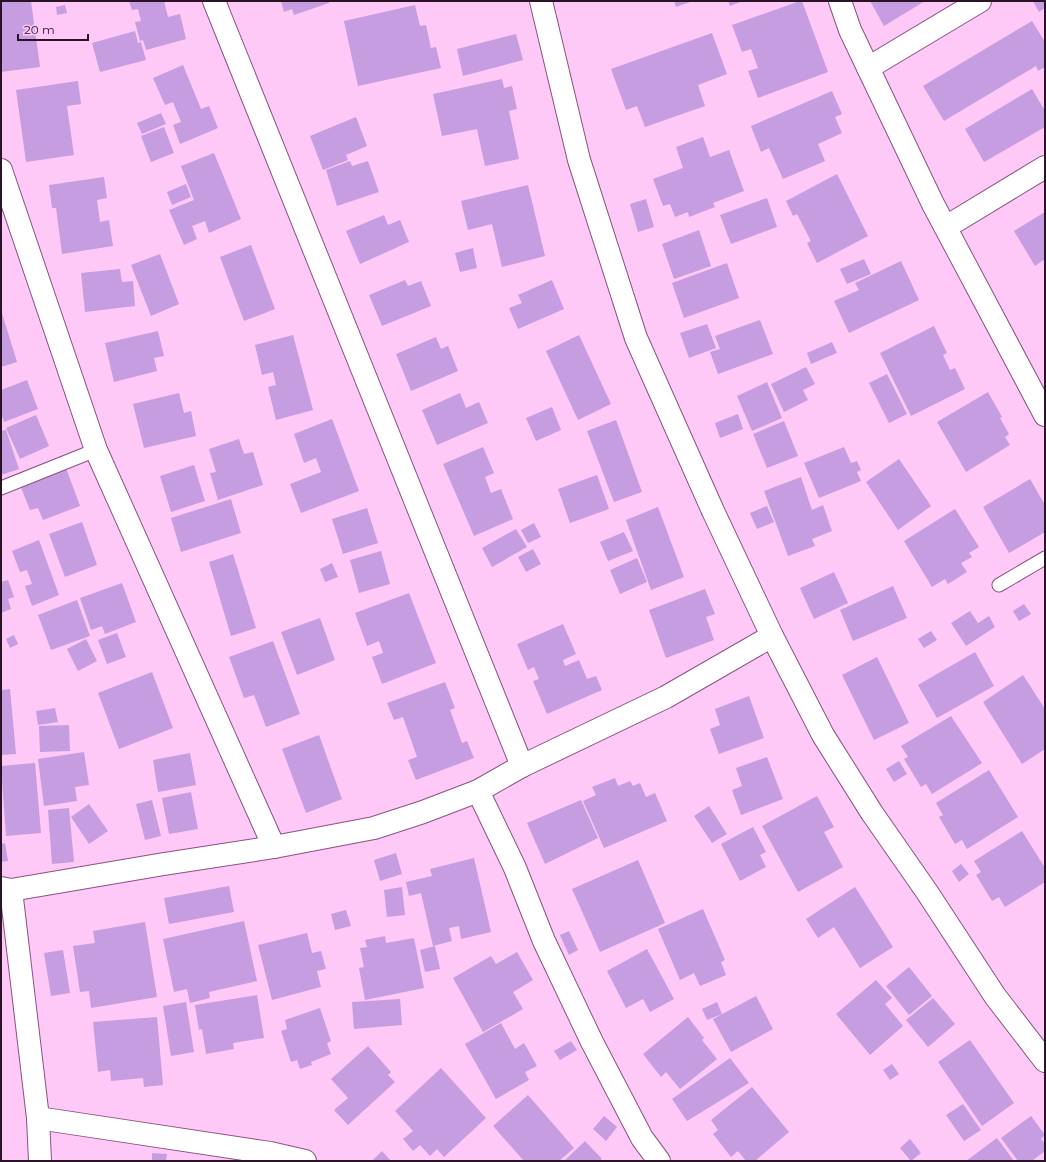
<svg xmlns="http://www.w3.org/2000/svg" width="1046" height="1162" viewBox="0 0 1046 1162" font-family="Montserrat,sans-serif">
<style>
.building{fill:#c59de0}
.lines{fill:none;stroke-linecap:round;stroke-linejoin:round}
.service-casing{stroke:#8b5185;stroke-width:15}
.minor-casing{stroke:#8b5185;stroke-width:24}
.tertiary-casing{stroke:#8b5185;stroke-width:24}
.service{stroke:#fff;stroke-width:13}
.minor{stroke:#fff;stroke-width:22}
.tertiary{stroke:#fff;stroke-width:22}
</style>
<rect width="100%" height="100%" fill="#fec9f6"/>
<g class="building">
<polygon points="1,1 31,1 40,67 1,72"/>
<polygon points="129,1 164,1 168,17 180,14 186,39 146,50 143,40 140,41 135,22 141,21 138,9 132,10"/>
<polygon points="281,1 329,1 329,3 294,15 292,9 284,12"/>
<polygon points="674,1 693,1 676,7"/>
<polygon points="728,1 743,1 730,6"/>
<polygon points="800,1 802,1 828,72 758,98 748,71 758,68 751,49 742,52 732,25"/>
<polygon points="870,1 925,1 884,26"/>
<polygon points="1033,1 1045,1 1045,8 1039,12"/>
<polygon points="65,5 67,13 57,15 56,7"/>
<polygon points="415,5 420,26 426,25 431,48 436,47 441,68 358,86 344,21"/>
<polygon points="1032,21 1045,42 1045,67 1038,71 1036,66 944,121 923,86"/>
<polygon points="135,31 138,43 141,42 146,60 100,72 92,43"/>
<polygon points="712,33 727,74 698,85 705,106 645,127 637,106 626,110 611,69"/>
<polygon points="516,34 523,60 463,76 457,49"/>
<polygon points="183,65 201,109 209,106 218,128 180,144 173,125 181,122 173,102 165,105 153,78"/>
<polygon points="502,79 504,88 512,86 517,109 509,111 519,159 485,166 477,129 442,136 433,94"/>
<polygon points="78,81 81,104 67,106 74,155 26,162 16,90"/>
<polygon points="1032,89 1045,111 1045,127 984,162 965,129"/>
<polygon points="832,91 842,114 835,117 842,133 818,144 825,161 783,179 769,148 761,152 751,126"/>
<polygon points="161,113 166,124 142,134 137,123"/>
<polygon points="356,117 367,146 346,155 348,160 323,170 310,136"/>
<polygon points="164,127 174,153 151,162 141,136"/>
<polygon points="703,137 710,157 729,150 744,191 713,203 715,207 689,217 688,212 675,217 670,204 663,206 653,179 683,168 676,147"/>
<polygon points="214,153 241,219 209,233 205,221 192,226 197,239 184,245 169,210 194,200 181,166"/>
<polygon points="350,161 352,166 368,161 379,192 337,206 326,170"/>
<polygon points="837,174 868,236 817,263 807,243 811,241 797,214 793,216 786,201"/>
<polygon points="104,177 107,198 97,200 100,222 109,220 113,246 62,254 56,208 52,208 49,185"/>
<polygon points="186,184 191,197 172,205 167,192"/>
<polygon points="528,185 545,256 502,267 492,224 468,230 461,201"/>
<polygon points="767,198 777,227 731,244 720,215"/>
<polygon points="646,199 654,227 638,232 630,204"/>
<polygon points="1045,212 1045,259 1035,266 1014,231"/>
<polygon points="384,215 388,225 400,220 409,242 360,264 346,231"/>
<polygon points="699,230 711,266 674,279 662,244"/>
<polygon points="251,245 275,309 244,321 220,257"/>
<polygon points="473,248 477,268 460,272 455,253"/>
<polygon points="160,254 179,304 151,316 131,265"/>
<polygon points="864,259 871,274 847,284 840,269"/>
<polygon points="901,261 919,300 849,333 834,301 859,290 855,283"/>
<polygon points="727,263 739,298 684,318 672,283"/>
<polygon points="120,269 122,282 133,281 135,306 85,312 81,273"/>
<polygon points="405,280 408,286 421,281 431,306 382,326 369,295"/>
<polygon points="552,280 564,309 518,329 509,308 522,303 518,295"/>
<polygon points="1,310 17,362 1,367"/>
<polygon points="760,320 773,354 718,374 710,352 720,349 715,336"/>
<polygon points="707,324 716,348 689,358 680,333"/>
<polygon points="934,326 947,353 943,355 950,370 955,368 965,389 911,416 880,353"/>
<polygon points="158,331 164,356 154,358 157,371 114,382 105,343"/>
<polygon points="293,335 313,410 276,420 268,387 276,385 273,372 262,375 255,345"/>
<polygon points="579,335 611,404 578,420 546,351"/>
<polygon points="436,337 441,349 448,346 458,371 411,391 396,354"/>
<polygon points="832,342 837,353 811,364 807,353"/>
<polygon points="806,367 815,384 803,390 808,400 784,412 771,384"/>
<polygon points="887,374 907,414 889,423 869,383"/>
<polygon points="27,380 38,409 4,422 1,413 1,390"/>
<polygon points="767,382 782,418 752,431 737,396"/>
<polygon points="988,392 1002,417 1000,418 1009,434 1005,437 1010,445 966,472 937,422"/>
<polygon points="179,393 184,413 191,411 196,436 144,448 133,404"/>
<polygon points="460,393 466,408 479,402 488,423 437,445 422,410"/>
<polygon points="552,407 561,430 536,441 526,418"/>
<polygon points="738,414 743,429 720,438 715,423"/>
<polygon points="36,415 49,446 20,459 6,428"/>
<polygon points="332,419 359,491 301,513 290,484 321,472 316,458 304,463 294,434"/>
<polygon points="616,420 642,492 614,502 587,431"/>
<polygon points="784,421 798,456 767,468 753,434"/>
<polygon points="6,430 19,469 1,475 1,431"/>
<polygon points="239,439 244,454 253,452 263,485 218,500 210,473 216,472 209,449"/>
<polygon points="483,447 494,473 485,477 491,493 501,489 513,519 474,536 443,464"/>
<polygon points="844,447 851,463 857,461 861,470 857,472 861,481 819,498 804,463"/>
<polygon points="899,459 931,506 898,530 866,482"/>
<polygon points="194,465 205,501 171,512 160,476"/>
<polygon points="66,468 80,506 43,520 38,508 30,510 20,485"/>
<polygon points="597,475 609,509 570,523 558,489"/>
<polygon points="801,477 812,510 823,505 832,531 812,539 815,546 788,556 764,491"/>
<polygon points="1030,479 1045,505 1045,532 1009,553 983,507"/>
<polygon points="231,499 241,533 181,552 171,518"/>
<polygon points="767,506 774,522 757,529 750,513"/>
<polygon points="658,507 684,577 651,590 626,520"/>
<polygon points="367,508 378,543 343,554 332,519"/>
<polygon points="955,509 979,547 969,553 972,557 961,563 967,572 948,584 945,579 932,587 904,541"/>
<polygon points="82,522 97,565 65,577 49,534"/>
<polygon points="534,523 541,537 528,543 521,530"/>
<polygon points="516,529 527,547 492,567 482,548"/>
<polygon points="624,532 633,551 608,561 600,542"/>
<polygon points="39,540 59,595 32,606 25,586 32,584 27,570 20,572 12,551"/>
<polygon points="533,549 541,564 526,572 518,557"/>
<polygon points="381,551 390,584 359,593 350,560"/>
<polygon points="233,554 256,628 231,636 209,562"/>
<polygon points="637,558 647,582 620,594 610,570"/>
<polygon points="332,563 338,577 325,582 320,569"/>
<polygon points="834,572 848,603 814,619 800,588"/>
<polygon points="8,580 14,597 8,599 11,609 1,613 1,582"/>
<polygon points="122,583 136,622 105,634 102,626 91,630 80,598"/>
<polygon points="893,586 907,618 853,641 840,610"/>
<polygon points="705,589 715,614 706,617 714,640 666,658 649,610"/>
<polygon points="409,593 436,663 382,684 372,657 383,653 379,641 367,646 355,613"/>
<polygon points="77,600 90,636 51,650 38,615"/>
<polygon points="1024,604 1031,614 1019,621 1013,611"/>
<polygon points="970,611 978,623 989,616 995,627 966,646 951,623"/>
<polygon points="320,618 335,660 297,675 281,632"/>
<polygon points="563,624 576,654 563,660 565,666 579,660 587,679 596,676 602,690 547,714 533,681 539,679 534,667 528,670 517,644"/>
<polygon points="931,631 937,640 924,648 918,639"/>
<polygon points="117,633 126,657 107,664 98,640"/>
<polygon points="14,635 18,644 10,648 6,639"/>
<polygon points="86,639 97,661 78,671 67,649"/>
<polygon points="273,641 300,714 266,727 254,695 244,698 229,657"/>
<polygon points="975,652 994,686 937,718 918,685"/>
<polygon points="877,657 909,723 874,740 842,675"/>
<polygon points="152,672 173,728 119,749 98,693"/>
<polygon points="1023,675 1045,709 1045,749 1022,764 983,702"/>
<polygon points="445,682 455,708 450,710 462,743 467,741 474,758 416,780 408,760 417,757 403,717 394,720 387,703"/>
<polygon points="10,689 16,754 1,755 1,690"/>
<polygon points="749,696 764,738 719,754 710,729 720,725 715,709"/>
<polygon points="55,708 58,722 38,725 36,711"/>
<polygon points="951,716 982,763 932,794 926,784 921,787 904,759 908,757 901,746"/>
<polygon points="69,725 70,751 40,752 39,726"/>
<polygon points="319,735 342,799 306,813 282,749"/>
<polygon points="84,752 89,785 75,787 77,801 44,806 38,759"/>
<polygon points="190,753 196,785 158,792 153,760"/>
<polygon points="767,757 783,799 741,815 732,790 742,786 736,768"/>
<polygon points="899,761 907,774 894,782 886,769"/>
<polygon points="35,763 41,833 6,836 1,766"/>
<polygon points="989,770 1018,817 967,849 962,840 955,844 939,817 943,815 936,803"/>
<polygon points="615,778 618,786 630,781 633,786 640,783 646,797 655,793 667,821 604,848 583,801 596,795 592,787"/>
<polygon points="191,792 198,829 169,834 162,798"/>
<polygon points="817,796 834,827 824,832 843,867 798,892 762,826"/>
<polygon points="152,800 161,836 145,840 136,804"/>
<polygon points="581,800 598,838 545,864 527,823"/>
<polygon points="89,804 108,831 89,844 71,817"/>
<polygon points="709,806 727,834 712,843 694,816"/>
<polygon points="69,808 74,862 52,864 48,810"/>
<polygon points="753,827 766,852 760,855 766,867 740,881 721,844"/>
<polygon points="1022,831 1045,868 1045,882 1005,907 999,897 992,901 976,875 981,872 974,861"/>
<polygon points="5,843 8,861 1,862 1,844"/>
<polygon points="396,853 402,874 380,881 374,860"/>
<polygon points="474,858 491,932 461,939 459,926 449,928 452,941 433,946 421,893 409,896 406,882 432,876 430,869"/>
<polygon points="638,860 665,923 600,952 572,889"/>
<polygon points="961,864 969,874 959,882 952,871"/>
<polygon points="229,886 234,912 169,924 164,898"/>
<polygon points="402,887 405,915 387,917 384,890"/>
<polygon points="855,887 893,947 860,968 834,927 818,938 806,919"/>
<polygon points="703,909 725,960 721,962 726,975 700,986 694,973 680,980 658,929"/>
<polygon points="346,910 351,926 335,930 331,914"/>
<polygon points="244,921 257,981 209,992 210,998 190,1003 187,989 174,992 163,939"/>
<polygon points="145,922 157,997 91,1008 89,991 80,992 73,946 95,943 93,931"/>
<polygon points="569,931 578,950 569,955 560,935"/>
<polygon points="307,933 312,953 321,951 326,969 317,971 321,987 272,1000 258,945"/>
<polygon points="385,936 386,943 414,938 424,988 365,1000 359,968 364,967 360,948 367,947 365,940"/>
<polygon points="435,946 440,969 425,972 420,950"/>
<polygon points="647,949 674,999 650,1012 643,999 626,1008 607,971"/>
<polygon points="63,950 70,993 51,996 44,953"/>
<polygon points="517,952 533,980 513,992 523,1009 483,1032 453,978 491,956 496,964"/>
<polygon points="909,967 932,996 909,1015 886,986"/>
<polygon points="876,980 892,998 885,1004 903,1026 870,1055 836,1014"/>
<polygon points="257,995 264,1038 233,1043 234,1049 206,1054 202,1029 199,1030 195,1005"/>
<polygon points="756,996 773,1029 731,1052 713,1019"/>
<polygon points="933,998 955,1024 928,1047 906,1020"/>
<polygon points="400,999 402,1025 354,1029 352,1002"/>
<polygon points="186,1002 194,1052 171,1056 163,1006"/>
<polygon points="717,1002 722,1014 707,1020 702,1009"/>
<polygon points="320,1008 331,1041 327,1043 331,1054 311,1062 312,1065 300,1069 297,1060 291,1062 281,1031 287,1029 285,1020"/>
<polygon points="157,1017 163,1085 144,1087 143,1078 111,1081 110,1070 98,1072 93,1022"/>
<polygon points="688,1017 704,1038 702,1040 717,1059 680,1089 666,1072 661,1077 643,1054"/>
<polygon points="501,1023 515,1049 524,1043 537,1066 525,1072 529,1080 496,1099 465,1044"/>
<polygon points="970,1040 1014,1103 982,1126 938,1062"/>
<polygon points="571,1041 577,1050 560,1060 554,1051"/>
<polygon points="368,1046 391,1072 388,1075 395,1082 348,1125 334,1110 348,1098 331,1079"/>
<polygon points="730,1058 749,1083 687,1121 672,1099"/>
<polygon points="892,1064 899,1074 890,1080 883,1070"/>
<polygon points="441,1068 486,1118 444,1157 437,1149 430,1156 420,1145 413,1151 403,1139 413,1131 395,1111"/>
<polygon points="752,1087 789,1132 755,1161 746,1161 738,1151 731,1157 713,1134 718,1130 711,1120"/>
<polygon points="528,1095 574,1148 559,1161 524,1161 493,1126"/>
<polygon points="963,1104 981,1130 964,1141 946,1115"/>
<polygon points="604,1116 617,1127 606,1141 593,1129"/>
<polygon points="1031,1116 1045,1135 1041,1139 1045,1144 1045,1151 1032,1161 1018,1161 1001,1138"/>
<polygon points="997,1138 1014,1161 966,1161"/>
<polygon points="910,1139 921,1153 911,1161 900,1148"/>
<polygon points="585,1141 602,1159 599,1161 564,1161"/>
<polygon points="382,1151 391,1161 372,1161"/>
<polygon points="152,1153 167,1154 166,1161 152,1161"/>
</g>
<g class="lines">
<g class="service-casing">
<g id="service">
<polyline points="1,488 96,450"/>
<polyline points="999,585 1045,558"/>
</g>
</g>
<g class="minor-casing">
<g id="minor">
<polyline points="214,1 522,766"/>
<polyline points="840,1 850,30 933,204 1045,415"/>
<polyline points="868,68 980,1"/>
<polyline points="1,170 96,450 274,847"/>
<polyline points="946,227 1045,167"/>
<polyline points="478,791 515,868 544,941 592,1042 642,1138 659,1161"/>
<polyline points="1,888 11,890 164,864 274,847 374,828 423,812 478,791 522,766 666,697 772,636"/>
<polyline points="11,890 38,1118 40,1161"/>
<polyline points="38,1118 270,1153 305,1161"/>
</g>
</g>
<g class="tertiary-casing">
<polyline id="tertiary" points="541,1 579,160 636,338 713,511 772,636 823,735 872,813 927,892 995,996 1045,1061"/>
</g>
<use href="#service" class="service"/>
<use href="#minor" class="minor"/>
<use href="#tertiary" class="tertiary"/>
</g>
<rect width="1046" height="1162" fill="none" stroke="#2a1227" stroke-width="4"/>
<path d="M18 34v6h70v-6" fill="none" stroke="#2a1227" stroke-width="2"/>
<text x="24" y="34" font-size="12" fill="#2a1227" stroke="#fec9f6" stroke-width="3" paint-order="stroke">20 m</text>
</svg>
